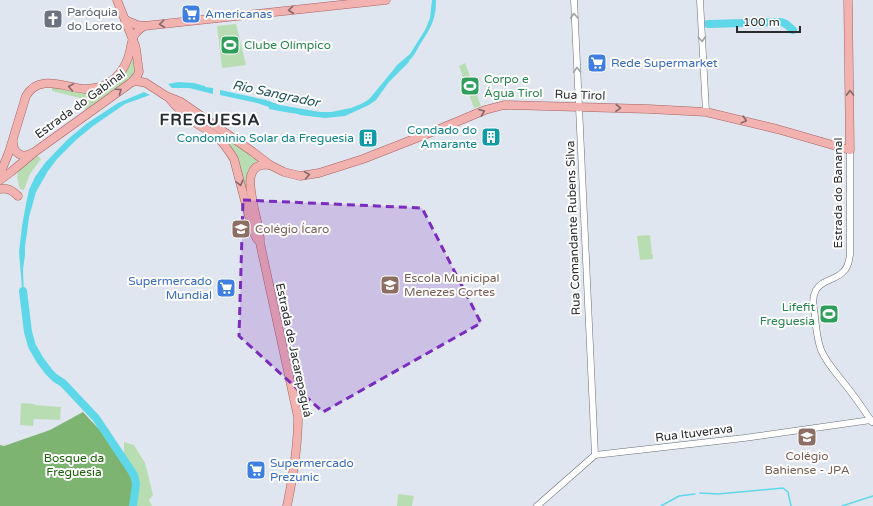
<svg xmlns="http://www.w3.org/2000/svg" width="873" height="506" viewBox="0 0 873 506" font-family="'Varela Round',sans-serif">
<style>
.green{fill:#b9ddb2}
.forest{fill:#7db472}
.water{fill:#5ed8e8}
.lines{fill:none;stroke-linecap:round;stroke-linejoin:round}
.stream{stroke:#5ed8e8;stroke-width:1.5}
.river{stroke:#5ed8e8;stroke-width:8}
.minor-casing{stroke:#686d75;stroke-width:7}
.major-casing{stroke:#a6615f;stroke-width:9}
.minor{stroke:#fff;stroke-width:6}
.major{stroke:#f2b2af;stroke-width:8}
.oneway{stroke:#836869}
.oneway2{stroke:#9fa0a1}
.marked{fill:#7b2cbf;fill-opacity:0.2;stroke:#7b2cbf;stroke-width:3;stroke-dasharray:8 5;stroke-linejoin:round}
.labels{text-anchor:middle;stroke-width:4;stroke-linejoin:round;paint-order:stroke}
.worship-label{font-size:12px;fill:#5b616d;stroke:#fff;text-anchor:start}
.shop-label{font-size:12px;fill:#366cbe;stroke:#fff;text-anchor:start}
.leisure-label{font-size:12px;fill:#27864d;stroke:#fff;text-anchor:start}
.street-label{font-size:12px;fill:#292b2f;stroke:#fff}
.culture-label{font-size:12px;fill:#0d838f;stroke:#fff;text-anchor:end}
.education-label{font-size:12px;fill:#785e54;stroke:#fff;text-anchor:start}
.park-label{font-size:12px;fill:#1a6404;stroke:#fff}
.water-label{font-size:13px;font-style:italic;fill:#1a5056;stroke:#fff}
.district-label{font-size:16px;font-weight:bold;letter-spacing:1px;fill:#262b31;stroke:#fff}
</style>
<rect width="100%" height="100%" fill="#e0e6ef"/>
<g class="green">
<polygon points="236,24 246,65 222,68 217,26"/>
<path d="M133 49C134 60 137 71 131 80L86 111 80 98 52 91V86L82 93H94L104 89Z"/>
<polygon points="465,63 481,106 474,108 459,66"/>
<path d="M192 114 259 160C250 165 246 171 246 181L253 216 238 161 192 116Z"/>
<path d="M36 155 41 159 30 174 24 190 20 189C13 168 21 167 36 155Z"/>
<polygon points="650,235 652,255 653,255 653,259 640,260 637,236"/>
<polygon points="21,403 35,404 35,405 61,407 60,420 34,419 33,426 20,425"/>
<polygon points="124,442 134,445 145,463 153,495 149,500 152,506 136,506 136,496 131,471 124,454"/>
<polygon points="398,494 414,496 412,506 397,506"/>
</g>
<polygon class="forest" points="83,412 109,440 132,479 134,492 131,506 0,506 0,445 4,446 50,430"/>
<g class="water">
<path d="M432 0H436C436 21 430 29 419 46 416 52 413 57 409 61V62L389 82 376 100 369 105 345 116 325 118 300 115 298 114 285 112 269 109V107L257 103 220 95V90L266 100 280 105 320 112H331L351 108 361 104 368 100 371 97 394 69 397 65 410 54 425 30 430 18Z"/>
<polygon points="178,82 194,83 205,86 205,87 213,88 213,94 189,88 172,88 168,84"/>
<polygon points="144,92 150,95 125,104 93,126 76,140 57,159 48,171 36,192 29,217 27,233 25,246 25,255 23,269 24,300 22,288 19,252 22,226 26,204 29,190 35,177 45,163 67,140 86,124 118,103"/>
</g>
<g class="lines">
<g class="stream">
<polyline points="700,493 718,494 783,488 788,492 791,506"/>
<polyline points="661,506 679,496 695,494"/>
<polyline points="842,506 873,496"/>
</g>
<g class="river">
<polyline points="708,24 781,22 786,24 793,30"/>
<polyline points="23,291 28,332 32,346 40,360 49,372 55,378 63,383 96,418 134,475 136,484 133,506"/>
</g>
<g class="minor-casing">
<g id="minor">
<polyline points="574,0 579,107 595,455"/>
<polyline points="700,0 706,112"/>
<path d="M850 150V255C849 261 848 268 843 272 836 280 821 280 816 290 811 299 814 308 815 317 816 328 817 339 821 350 827 364 838 375 847 387 856 398 864 410 872 422"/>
<polyline points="537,506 595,455 744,438 871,420"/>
</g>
</g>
<g class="major-casing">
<g id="major">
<polyline points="125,20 137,25 144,26 386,0"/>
<polyline points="132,82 137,81 146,83 166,96 181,102 253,152 270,165 284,172 300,176 319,173 363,159 437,130 485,110 504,105 649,109 706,112 777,129 850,150 848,0"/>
<path d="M169 98C176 107 184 114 193 121 201 127 210 131 217 137 224 143 229 151 234 159L250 220 255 235 257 239"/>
<path d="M13 142C13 153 22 159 32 153"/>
<path d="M270 165C263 164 255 165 252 173 246 183 257 218 259 231 260 235 260 239 260 243L298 417C298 447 293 477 287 506"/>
<path d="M0 174 9 152 26 96C39 73 65 88 85 89 90 89 95 88 100 87 117 81 126 68 130 51 131 45 132 39 135 34 138 30 141 28 144 26"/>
<polyline points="0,180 12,171 36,151 132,82 137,76 139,72 136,49 135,45 117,0"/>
<path d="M0 189C8 188 12 190 18 196"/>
</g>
</g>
<use href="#minor" class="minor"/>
<use href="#major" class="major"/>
</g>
<defs><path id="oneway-chevron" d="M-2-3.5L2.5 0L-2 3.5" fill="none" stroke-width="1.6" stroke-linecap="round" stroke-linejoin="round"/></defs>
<g class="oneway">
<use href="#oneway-chevron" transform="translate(291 10) rotate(174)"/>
<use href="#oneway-chevron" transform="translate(162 24) rotate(174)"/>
<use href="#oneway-chevron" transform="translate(71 87) rotate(-170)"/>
<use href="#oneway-chevron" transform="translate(119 91) rotate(-35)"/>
<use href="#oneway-chevron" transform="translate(850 93) rotate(-91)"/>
<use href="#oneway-chevron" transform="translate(618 108) rotate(2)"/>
<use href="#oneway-chevron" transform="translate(482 112) rotate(-22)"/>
<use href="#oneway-chevron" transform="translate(744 120) rotate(15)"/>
<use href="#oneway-chevron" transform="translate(307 175) rotate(-8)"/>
<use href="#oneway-chevron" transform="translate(240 183) rotate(75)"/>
</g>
<g class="oneway2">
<use href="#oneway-chevron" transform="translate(574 16) rotate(-93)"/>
<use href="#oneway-chevron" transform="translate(702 39) rotate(87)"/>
<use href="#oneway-chevron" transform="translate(577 70) rotate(-93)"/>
</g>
<path class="marked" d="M243 200 422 208 481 323 323 412 239 336Z"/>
<defs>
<g id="supermarket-square" transform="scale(1)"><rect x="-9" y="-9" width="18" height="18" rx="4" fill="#3f7fe0" stroke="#fff"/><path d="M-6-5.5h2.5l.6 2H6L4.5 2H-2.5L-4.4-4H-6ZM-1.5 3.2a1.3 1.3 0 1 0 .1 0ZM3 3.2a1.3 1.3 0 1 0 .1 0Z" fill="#fff"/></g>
<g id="church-square" transform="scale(1)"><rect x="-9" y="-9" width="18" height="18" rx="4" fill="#6b7280" stroke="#fff"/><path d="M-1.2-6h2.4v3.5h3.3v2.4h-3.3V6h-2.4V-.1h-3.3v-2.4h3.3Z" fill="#fff"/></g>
<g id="stadium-square" transform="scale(1)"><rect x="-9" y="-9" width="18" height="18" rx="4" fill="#2e9e5b" stroke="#fff"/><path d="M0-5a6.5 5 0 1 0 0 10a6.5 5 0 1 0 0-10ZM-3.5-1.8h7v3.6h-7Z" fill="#fff"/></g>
<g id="building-square" transform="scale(1)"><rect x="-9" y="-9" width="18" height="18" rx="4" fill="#0f9aa8" stroke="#fff"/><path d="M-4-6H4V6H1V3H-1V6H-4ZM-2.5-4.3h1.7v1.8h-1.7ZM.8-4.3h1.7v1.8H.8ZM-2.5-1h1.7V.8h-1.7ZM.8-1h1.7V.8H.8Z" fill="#fff"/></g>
<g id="school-square" transform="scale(1)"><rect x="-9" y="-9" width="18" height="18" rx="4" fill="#8d6e63" stroke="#fff"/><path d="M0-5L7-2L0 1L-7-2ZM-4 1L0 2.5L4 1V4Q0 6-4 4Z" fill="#fff"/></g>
</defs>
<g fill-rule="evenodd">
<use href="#supermarket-square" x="191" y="14"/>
<use href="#church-square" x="53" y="19"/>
<use href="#stadium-square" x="230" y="45"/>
<use href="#supermarket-square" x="597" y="63"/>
<use href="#stadium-square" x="470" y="86"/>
<use href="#building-square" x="491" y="137"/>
<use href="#building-square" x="368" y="138"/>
<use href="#school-square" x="241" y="229"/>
<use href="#school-square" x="390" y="285"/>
<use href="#supermarket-square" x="226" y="288"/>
<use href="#stadium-square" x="829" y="314"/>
<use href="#school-square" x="807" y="437"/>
<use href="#supermarket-square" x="256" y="470"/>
</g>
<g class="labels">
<g class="worship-label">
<text x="67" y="16">Paróquia<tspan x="67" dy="14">do Loreto</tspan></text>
</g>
<g class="shop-label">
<text x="205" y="18">Americanas</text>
<text x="611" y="67">Rede Supermarket</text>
<text x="212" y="285" text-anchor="end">Supermercado<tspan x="212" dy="14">Mundial</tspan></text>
<text x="270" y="467">Supermercado<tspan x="270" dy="14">Prezunic</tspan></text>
</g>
<g class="leisure-label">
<text x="244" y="49">Clube Olímpico</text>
<text x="484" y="83">Corpo e<tspan x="484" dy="14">Água Tirol</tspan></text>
<text x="815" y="311" text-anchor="end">Lifefit<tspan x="815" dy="14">Freguesia</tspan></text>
</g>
<g class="street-label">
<text transform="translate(580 95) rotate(2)" y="4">Rua Tirol</text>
<text transform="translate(80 104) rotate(-36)" y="4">Estrada do Gabinal</text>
<text transform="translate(838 193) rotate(-90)" y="4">Estrada do Bananal</text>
<text transform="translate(573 228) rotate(-92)" y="4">Rua Comandante Rubens Silva</text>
<text transform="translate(294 350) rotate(78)" y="4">Estrada de Jacarepaguá</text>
<text transform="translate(694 433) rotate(-7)" y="4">Rua Ituverava</text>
</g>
<g class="culture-label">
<text x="477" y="134">Condado do<tspan x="477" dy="14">Amarante</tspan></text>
<text x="354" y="142">Condominio Solar da Freguesia</text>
</g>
<g class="education-label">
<text x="255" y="233">Colégio Ícaro</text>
<text x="404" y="282">Escola Municipal<tspan x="404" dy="14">Menezes Cortes</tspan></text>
<text x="807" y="460" text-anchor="middle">Colégio<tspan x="807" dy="14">Bahiense - JPA</tspan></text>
</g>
<g class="park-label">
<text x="74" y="462">Bosque da<tspan x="74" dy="14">Freguesia</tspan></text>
</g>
<g class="water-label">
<text transform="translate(276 93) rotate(12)" y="5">Rio Sangrador</text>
</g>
<g class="district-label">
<text x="210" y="125">FREGUESIA</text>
</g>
</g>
<path d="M737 26v6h63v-6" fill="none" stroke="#292b2f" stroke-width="2"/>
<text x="743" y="26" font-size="12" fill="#292b2f" stroke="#ffffff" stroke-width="3" paint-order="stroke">100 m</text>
</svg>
